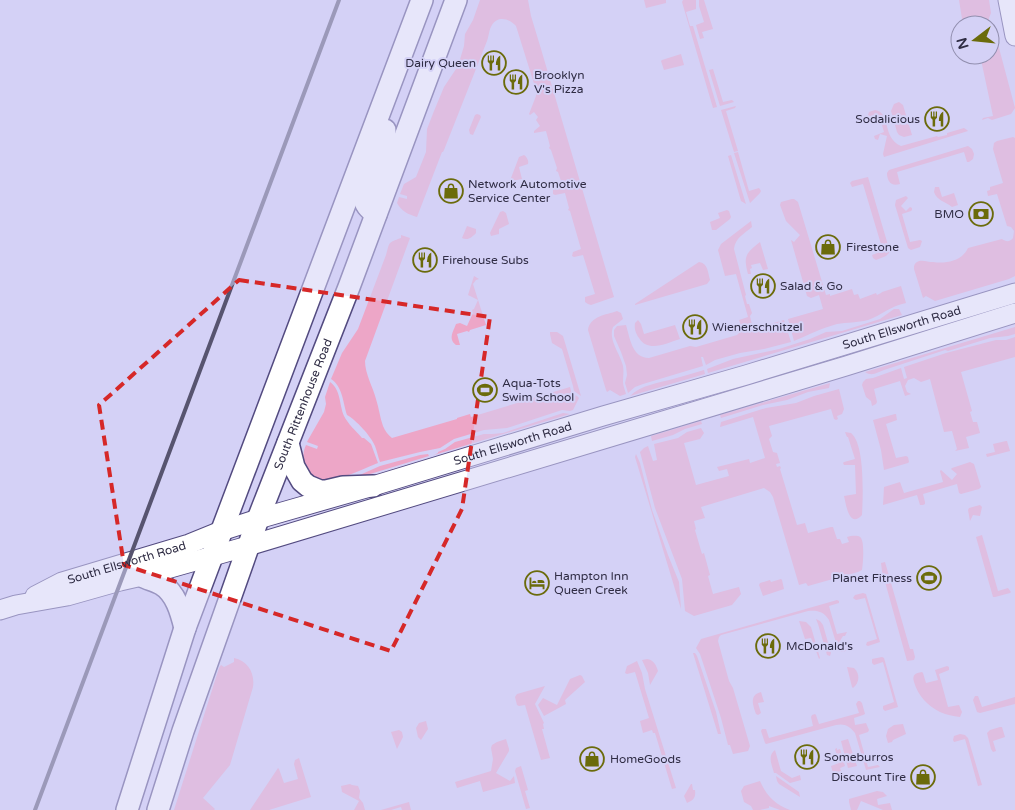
<svg xmlns="http://www.w3.org/2000/svg" width="1015" height="810" viewBox="0 0 1015 810" font-family="'Varela Round',sans-serif">
<style>
.green{fill:#eda6c7}
.lines{fill:none;stroke-linecap:round;stroke-linejoin:round}
.tertiary-casing{stroke:#534b80;stroke-width:21}
.secondary-casing{stroke:#534b80;stroke-width:24}
.tertiary{stroke:#fff;stroke-width:19}
.secondary{stroke:#fff;stroke-width:21}
.rail{stroke:#57546f;stroke-width:4}
.marked{fill:none;stroke:#d62828;stroke-width:4;stroke-dasharray:10 6;stroke-linejoin:round}
.labels{text-anchor:middle;stroke-width:4;stroke-linejoin:round;paint-order:stroke}
.poi-label{font-size:12px;fill:#2f2c44;stroke:#d4d1f6;text-anchor:start}
.street-label{font-size:12px;fill:#2f2c44;stroke:#d4d1f6}
</style>
<rect width="100%" height="100%" fill="#d4d1f6"/>
<g class="green">
<path d="M480 0H528L531 16 541 49 614 297 591 305 588 304 585 302V297L595 294 583 255 574 257 572 256 573 252 581 249 570 211 568 210 569 208 565 193 555 195 553 194V190L563 187 558 172 556 171 557 168 551 150 549 148 550 146 546 131 534 133V131L540 126 536 120 538 117 534 112 530 115 529 114 536 96V90L516 26C510 19 498 15 492 25 489 29 489 36 487 41L444 150 443 152H442L417 217C408 214 402 212 397 203L399 197 407 199V196L400 194 404 184 416 177 426 152 427 129 434 111 444 87 458 66 464 46 465 34 473 20Z"/>
<polygon points="644,0 666,0 666,3 646,8"/>
<polygon points="683,0 696,0 696,9 686,12 690,26 693,26 717,107 713,108 682,2"/>
<polygon points="699,0 704,0 713,29 702,32 704,38 700,39 696,25 704,22 699,6"/>
<polygon points="959,0 989,0 991,13 989,18 989,25 963,25"/>
<polygon points="990,27 995,33 1015,108 1011,114 992,120 988,118 982,120 983,118 993,116 980,55 990,55"/>
<polygon points="681,54 684,65 664,70 661,61 662,60"/>
<polygon points="713,69 723,102 732,100 734,102 720,106 709,70"/>
<polygon points="899,102 903,105 912,135 904,137 899,135 897,132 891,111 894,104"/>
<polygon points="736,106 735,108 726,111 738,151 734,152 721,110"/>
<path d="M875 110C892 113 881 137 901 146L937 136 938 137 947 135V133L964 128 967 130 968 131 884 157 883 154 887 136 880 134 878 140 875 139 874 136 884 132 879 115 871 117 868 115 869 112Z"/>
<polygon points="477,114 480,115 481,117 473,135 470,134 469,130 475,115"/>
<path d="M1013 137 1015 138V276L1009 279 935 301 926 296 923 298 914 269C914 266 914 264 917 262 921 259 928 262 933 262 946 264 962 261 968 248L1002 239C1006 242 1010 242 1013 238L1014 231 1011 227 1007 226 997 194 988 196 987 191 990 190V187L1003 183 993 149 994 143 997 141Z"/>
<path d="M968 146 972 149 974 154 973 159 969 162H967L964 152 897 172 900 184C891 187 887 181 887 173L889 170Z"/>
<polygon points="738,152 749,191 759,188 761,191 760,193 750,203 734,153"/>
<path d="M524 155C527 157 529 161 528 164L519 167 522 179 512 181 511 178 519 157Z"/>
<polygon points="731,155 745,201 746,204 741,201 728,156"/>
<polygon points="868,177 890,252 886,256 876,260 873,258 872,255 883,251 863,184 852,187 850,183 852,181"/>
<path d="M935 187H939L942 197 954 193 958 205 952 207C945 201 937 201 934 192Z"/>
<polygon points="906,196 908,198 901,206 906,211 910,207 912,208 912,210 911,211 902,214 910,242 920,240 922,241 920,247 911,250 908,248 895,205 896,200"/>
<path d="M792 199H794L798 202 826 295 830 294V296L852 289 854 295 858 294 860 299 876 293 877 295 881 293 882 292 901 286 906 303C890 306 882 315 868 320 857 323 847 322 837 324 822 328 808 335 794 341L788 319 823 309 819 295 811 298 807 296 791 240 794 242 800 235 786 221 780 205 781 202Z"/>
<polygon points="727,210 729,211 731,217 730,219 716,230 712,230 710,222 720,218 718,213"/>
<polygon points="503,211 506,213 509,224 499,229 499,234 491,236 490,233 500,212"/>
<path d="M751 221 752 227C744 234 735 238 734 249L746 295 745 296 747 304H749L752 313 750 316 753 329 784 320 791 342 764 349 740 353 715 360 706 365 703 357H701L703 366 643 384 635 387 628 393 625 383 627 375 626 366 621 352 614 336V330L617 326 626 325C630 338 632 358 649 358L690 346 696 347 737 335 740 332 741 327 739 320 748 317 736 274 725 276 718 250 721 244Z"/>
<path d="M467 226 476 229V233C472 237 468 241 462 238Z"/>
<path d="M401 235 410 238 365 361C365 374 373 387 376 399 379 408 380 418 383 426 385 431 388 435 392 438L457 419V418L470 414 471 417 570 387 572 394 577 396 579 398 573 410 570 411 562 410 507 428 484 430 454 439 440 448 420 452 380 462C378 457 377 451 375 446 371 436 356 420 347 415 343 403 343 387 331 379L342 353 358 329 386 255C390 242 387 243 401 238Z"/>
<path d="M760 242 768 269 763 270 760 263 751 265 752 268 750 269 751 274H748C743 256 746 253 760 242Z"/>
<path d="M699 262C708 263 708 273 710 280L707 284 635 305V304Z"/>
<path d="M474 276 479 279 476 280 473 284 486 325 470 330 469 332 467 331 457 334 460 345H456C448 339 453 332 456 324L460 323 467 326 473 313 472 310 474 309 478 300 468 295Z"/>
<polygon points="894,309 899,309 902,315 708,373 707,369 733,359 779,349 810,339 826,332 842,331 880,319"/>
<path d="M617 311 621 313 623 319 613 327C608 340 620 353 623 366 624 372 623 376 623 382 623 386 625 390 626 394L620 396 610 390 607 392 606 390 588 330C590 316 606 315 617 311Z"/>
<path d="M638 320 641 324 644 334 675 325 680 339C667 343 648 353 639 338 636 334 634 329 635 323Z"/>
<path d="M1015 327V334L1008 336 990 338 948 351 945 350 884 370C878 372 872 377 865 372Z"/>
<polygon points="550,332 557,332 563,336 581,396 574,391 573,386 562,349 552,343 550,334"/>
<polygon points="1015,337 1015,357 961,372 972,411 970,412 973,422 977,422 980,433 966,437 969,448 955,451 957,449 952,431 944,432 930,379 921,382 914,378 908,380 905,386 907,392 911,394 905,396 900,381 874,389 877,402 876,404 872,406 871,401 866,397 862,385 863,382 866,379 873,378 901,368 904,379 907,378 904,367 946,353 996,340 1006,340"/>
<path d="M704 370 705 374 630 396C641 385 658 383 673 379 684 376 694 373 704 370Z"/>
<path d="M330 382C341 390 339 404 344 416 348 424 356 431 362 438H364L371 444 378 463C365 468 338 481 325 481 317 481 310 473 306 467 302 460 303 451 306 445L317 449 318 446 307 442 308 440 324 412 326 404 325 397Z"/>
<polygon points="830,383 829,388 808,392 787,400 763,405 721,418 720,415"/>
<path d="M839 389 844 409 842 414 837 416 838 419 836 420 834 419 831 409 769 426 772 436 769 439 773 452 777 453 780 463 776 464 777 467 780 466 781 468 780 469 797 525 805 523 808 533 831 527H833L837 539H840L842 544 849 542 847 537C851 536 857 535 860 537 865 540 863 564 862 570L858 572 808 586 806 583 799 585 773 497 770 492 764 488 701 507 705 518 694 521 696 529 695 530 702 554 704 553 710 575 708 576 713 594 739 587 741 594 732 605 694 616 685 611 682 579 655 508 640 452 644 448 648 446 653 461 657 460 654 444 678 438 687 432 701 428 704 433 700 439 684 443 696 485 729 476 727 469 719 471 717 467 749 459 750 463 765 458 753 417 720 427 721 422 766 408 796 403 814 396Z"/>
<polygon points="563,413 570,414 434,455 438,453 438,452 445,449 455,442 484,434 492,434 503,433"/>
<polygon points="895,414 896,414 897,420 886,424 896,458 906,456 908,457 909,462 908,463 884,470 881,450 873,420"/>
<polygon points="701,421 702,424 685,429 673,435 652,441 651,436"/>
<path d="M845 432 851 433C865 444 863 496 862 515 849 529 846 504 844 496L856 494 855 465H844L843 463 844 462 855 459 848 437H847Z"/>
<polygon points="1007,441 1010,451 987,457 986,454 995,452 993,444 1006,441"/>
<polygon points="428,454 429,456 344,482 380,466 420,455"/>
<polygon points="636,454 640,463 652,510 668,555 679,582 681,609 635,457"/>
<polygon points="970,462 974,464 981,487 979,489 961,494 959,493 957,484 923,494 925,502 925,504 923,505 920,505 917,495 883,505 884,487 900,482 904,493 943,482 940,471 941,470 952,480 957,474 951,469 952,468"/>
<polygon points="980,505 982,507 980,516 973,515 970,521 968,510 969,508"/>
<polygon points="982,535 998,591 1008,588 1011,592 1010,593 995,597 993,597 976,537"/>
<polygon points="885,562 910,649 913,649 915,657 914,660 907,661 882,571 881,563"/>
<polygon points="781,579 782,580 784,589 763,596 759,585 760,583 770,580 771,582"/>
<polygon points="863,593 866,594 880,642 868,646 866,645 867,642 877,639 865,598 856,600 853,598 855,595"/>
<path d="M837 600 839 601V603L829 606 837 634 847 632 845 636H843L838 644 845 649 850 644V647L844 652H840L838 649 829 620C824 612 818 610 808 611L721 635 719 637 718 641 729 681 733 688 750 746 748 751 733 754 730 745H728L721 718 703 663 700 654 696 648 701 639Z"/>
<polygon points="816,619 820,621 823,625 831,653 830,656 827,655 818,624"/>
<polygon points="799,621 806,622 811,627 820,658 819,659 811,638 805,639"/>
<polygon points="693,653 695,653 697,656 716,712 721,734 718,734"/>
<polygon points="882,657 884,658 898,707 885,711 883,709 883,706 894,702 883,662 874,665 872,663 872,659"/>
<path d="M234 658C248 661 255 673 253 687L230 765 203 798 215 809 214 810H174L219 668 221 665 224 667 234 662Z"/>
<path d="M647 659C654 660 656 665 658 671L650 685 648 673 642 660Z"/>
<polygon points="637,661 642,673 645,689 676,788 672,789 655,733 653,733 652,730 643,733 640,721 649,718 635,672 627,674 625,673 627,666"/>
<path d="M947 666 949 667V670L939 674 948 707 959 705 962 712 960 717C953 716 947 715 940 712 928 706 918 696 914 682 912 675 915 673 922 672L923 673 926 683 938 680 935 670Z"/>
<path d="M847 667 854 668C860 674 860 682 853 688L852 687Z"/>
<polygon points="580,675 582,676 585,682 565,700 566,704 544,716 538,705 543,698 557,705 570,679"/>
<polygon points="545,686 535,704 544,723 543,724 544,729 542,729 550,758 541,760 525,705 519,706 517,705 515,697 517,694"/>
<path d="M761 692 764 702 758 703 761 713 758 715 756 714C753 705 749 695 761 692Z"/>
<polygon points="975,696 978,696 982,707 1015,697 1015,704 980,713 977,712 973,700"/>
<path d="M858 701H860L862 703 865 714 863 715 854 718 855 725 866 723 869 730 868 732 859 735 868 767 878 765 880 767 866 770 855 733C850 726 844 723 836 725L766 744 765 743 761 731 762 729H766L769 738 813 726 811 717 812 715 815 714 816 715 819 724 859 713 856 704Z"/>
<polygon points="426,721 428,729 421,740 418,737 416,728 419,723"/>
<polygon points="903,724 906,734 893,740 892,742 888,743 886,736 888,729 894,725"/>
<polygon points="1000,727 1002,727 1005,737 993,741 996,751 993,752 991,749 987,733 990,730"/>
<polygon points="399,730 402,732 403,737 397,749 391,732"/>
<polygon points="960,734 965,735 968,738 982,785 978,786 965,739 954,742 953,740 954,736"/>
<polygon points="506,739 509,749 509,751 496,773 510,781 514,776 515,783 483,792 480,781 457,788 455,782 491,771 493,759 491,748 492,745 497,742"/>
<polygon points="848,739 857,766 848,768 841,741"/>
<polygon points="837,748 837,750 840,749 845,766 840,768 841,771 833,773 831,766 839,763 835,749"/>
<path d="M775 750 781 771 792 778 800 775 801 780 790 783 776 773H774C772 765 767 756 775 750Z"/>
<polygon points="299,758 311,797 269,810 250,810 278,768 279,769 284,783 298,779 294,764 295,760"/>
<polygon points="521,766 528,790 525,791 530,808 526,809 515,771 516,768"/>
<polygon points="776,776 799,792 800,797 779,784 777,781"/>
<path d="M760 781C766 795 775 805 790 810H780L769 806V808L760 810H753L751 806 744 802 741 791 744 786Z"/>
<polygon points="350,784 352,785 358,786 360,791 359,798 363,803 365,810 354,810 359,801 342,792 341,786"/>
<path d="M691 784H692L693 790H695C696 797 694 800 687 803L684 796Z"/>
<polygon points="877,791 883,792 887,796 877,799 878,805 890,803 892,810 883,810 861,801 857,810 851,810 849,802 849,799"/>
<polygon points="409,802 411,810 402,810 401,807 391,810 381,810"/>
</g>
<g class="lines">
<g class="tertiary-casing">
<g id="tertiary">
<polyline points="1008,0 1015,36"/>
<path id="s1" d="M35 596 62 582 189 544 221 531 258 519 373 486 603 416 746 375 1015 293"/>
<polyline points="0,610 16,605 67,596 120,581 142,576 248,546 846,366 1015,313"/>
</g>
</g>
<g class="secondary-casing">
<g id="secondary">
<path d="M376 214C370 209 365 206 364 197L384 141 385 130"/>
<polyline points="288,443 294,467 302,481 308,486 320,491 326,491 343,487 373,486"/>
<path d="M142 576C148 579 155 581 161 584 176 593 181 612 185 628"/>
<polyline points="127,810 185,628 422,0"/>
<path id="s2" d="M158 810 183 731 258 519 349 287 456 0"/>
</g>
</g>
<use href="#tertiary" class="tertiary"/>
<use href="#secondary" class="secondary"/>
<polyline class="rail" points="35,810 339,0"/>
</g>
<path d="M0 0H1015V810H0ZM239 280 490 317 462 509 391 651 124 565 99 405Z" fill="#d4d1f6" fill-opacity=".55" fill-rule="evenodd"/>
<path class="marked" d="M239 280 490 317 462 509 391 651 124 565 99 405Z"/>
<defs>
<g id="restaurant-ring" transform="scale(1.25)"><circle r="9.5" fill="#d4d1f6" stroke="#6b6b0b" stroke-width="1.5"/><path d="M-5-6h1v4h1v-4h1v4h1v-4h1v5L-1.5 .5V6h-2V.5L-5-1ZM5-6V6H3V1.5H1.5Q1.5-4 5-6Z" fill="#6b6b0b"/></g>
<g id="shop-ring" transform="scale(1.25)"><circle r="9.5" fill="#d4d1f6" stroke="#6b6b0b" stroke-width="1.5"/><path d="M-5-2.5h2.3a2.7 3.5 0 0 1 5.4 0H5L5.5 6h-11ZM-1.5-2.5h3a1.5 2.3 0 0 0-3 0Z" fill="#6b6b0b"/></g>
<g id="bank-ring" transform="scale(1.25)"><circle r="9.5" fill="#d4d1f6" stroke="#6b6b0b" stroke-width="1.5"/><path d="M-6-4H6V4H-6ZM0-2.3a2.3 2.3 0 1 0 0 4.6a2.3 2.3 0 1 0 0-4.6Z" fill="#6b6b0b"/></g>
<g id="stadium-ring" transform="scale(1.25)"><circle r="9.5" fill="#d4d1f6" stroke="#6b6b0b" stroke-width="1.5"/><path d="M0-5a6.5 5 0 1 0 0 10a6.5 5 0 1 0 0-10ZM-3.5-1.8h7v3.6h-7Z" fill="#6b6b0b"/></g>
<g id="hotel-ring" transform="scale(1.25)"><circle r="9.5" fill="#d4d1f6" stroke="#6b6b0b" stroke-width="1.5"/><path d="M-6-4.5h1.5V1H6V5H4.5V3h-9V5H-6ZM-4 0a1.8 1.8 0 1 1 3.6 0ZM.5 0V-2.5h3Q6-2.5 6 0Z" fill="#6b6b0b"/></g>
</defs>
<g fill-rule="evenodd">
<use href="#restaurant-ring" x="494" y="63"/>
<use href="#restaurant-ring" x="516" y="82"/>
<use href="#restaurant-ring" x="937" y="119"/>
<use href="#shop-ring" x="451" y="191"/>
<use href="#bank-ring" x="981" y="214"/>
<use href="#shop-ring" x="828" y="247"/>
<use href="#restaurant-ring" x="425" y="260"/>
<use href="#restaurant-ring" x="763" y="286"/>
<use href="#restaurant-ring" x="695" y="327"/>
<use href="#stadium-ring" x="485" y="390"/>
<use href="#stadium-ring" x="929" y="578"/>
<use href="#hotel-ring" x="537" y="583"/>
<use href="#restaurant-ring" x="768" y="646"/>
<use href="#restaurant-ring" x="807" y="757"/>
<use href="#shop-ring" x="592" y="759"/>
<use href="#shop-ring" x="923" y="777"/>
</g>
<g class="labels">
<g class="poi-label">
<text x="476" y="67" text-anchor="end">Dairy Queen</text>
<text x="534" y="79">Brooklyn<tspan x="534" dy="14">V's Pizza</tspan></text>
<text x="920" y="123" text-anchor="end">Sodalicious</text>
<text x="468" y="188">Network Automotive<tspan x="468" dy="14">Service Center</tspan></text>
<text x="964" y="218" text-anchor="end">BMO</text>
<text x="846" y="251">Firestone</text>
<text x="442" y="264">Firehouse Subs</text>
<text x="780" y="290">Salad &amp; Go</text>
<text x="712" y="331">Wienerschnitzel</text>
<text x="502" y="387">Aqua-Tots<tspan x="502" dy="14">Swim School</tspan></text>
<text x="554" y="580">Hampton Inn<tspan x="554" dy="14">Queen Creek</tspan></text>
<text x="912" y="582" text-anchor="end">Planet Fitness</text>
<text x="786" y="650">McDonald's</text>
<text x="824" y="761">Someburros</text>
<text x="610" y="763">HomeGoods</text>
<text x="906" y="781" text-anchor="end">Discount Tire</text>
</g>
<g class="street-label">
<text dy="4" stroke="none"><textPath href="#s1" startOffset="908">South Ellsworth Road</textPath></text>
<text dy="4" stroke="none"><textPath href="#s2" startOffset="431">South Rittenhouse Road</textPath></text>
<text dy="4" stroke="none"><textPath href="#s1" startOffset="502">South Ellsworth Road</textPath></text>
<text dy="4" stroke="none"><textPath href="#s1" startOffset="98">South Ellsworth Road</textPath></text>
</g>
</g>
<g transform="translate(975 40) rotate(254)"><circle r="24" fill="#d4d1f6" stroke="#928faf"/>
<path d="M0-4L9 19L0 12L-9 19Z" fill="#6b6b0b"/>
<text y="-8" font-size="14" font-weight="bold" text-anchor="middle" fill="#2f2c44">N</text>
</g>
</svg>
